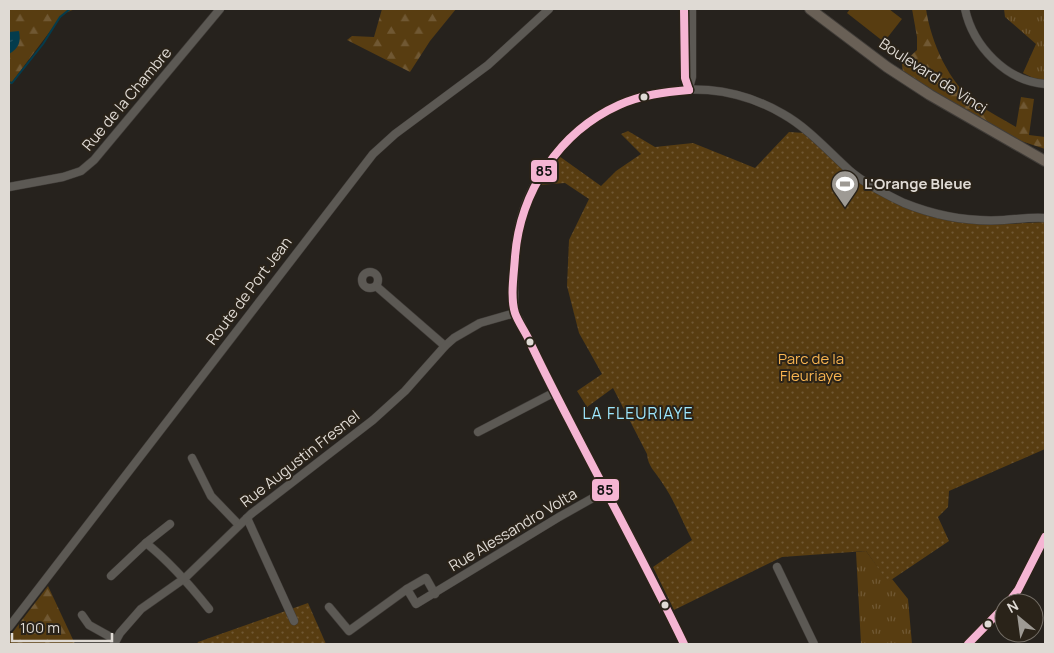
<svg xmlns="http://www.w3.org/2000/svg" width="1054" height="653" viewBox="0 0 1054 653" font-family="Manrope,sans-serif">
<style>
.grass{fill:url(#grass-tufts)}
.forest{fill:url(#forest-firs)}
.park{fill:url(#park-dots)}
.pitch{fill:#583d11}
.water{fill:url(#water-ripples)}
.lines{fill:none;stroke-linecap:round;stroke-linejoin:round}
.stream{stroke:#043c4d;stroke-width:2}
.minor-casing{stroke:#413d39;stroke-width:9}
.major-casing{stroke:#413d39;stroke-width:12}
.minor{stroke:#5c5954;stroke-width:8}
.major{stroke:#696056;stroke-width:10}
.bus-1-casing{stroke:#2a2319;stroke-width:11}
.bus-1{stroke:#f5b5d3;stroke-width:8}
.bus-dot{fill:#dfdad4;stroke:#2a2319;stroke-width:2}
.labels{text-anchor:middle;stroke-width:4;stroke-linejoin:round;paint-order:stroke}
.street-label{font-size:15px;fill:#dfdad4;stroke:#2a2319}
.poi-label{font-size:15px;font-weight:bold;fill:#dfdad4;stroke:#2a2319;text-anchor:start}
.park-label{font-size:15px;fill:#f8b450;stroke:#2a2319}
.neighbourhood-label{font-size:16px;letter-spacing:1px;fill:#9de7fe;stroke:#2a2319}
.line-badge{stroke:#2a2319;stroke-width:2}
.pale-badge-label{font-size:14px;text-anchor:middle;font-weight:bold;fill:#111}
</style>
<defs>
<pattern id="grass-tufts" width="24" height="20" patternUnits="userSpaceOnUse" patternTransform="scale(1.25)"><rect width="24" height="20" fill="#583d11"/><path d="M3 7l-1-3M5 7V3M7 7l1-3M15 17l-1-3M17 17v-4M19 17l1-3" fill="none" stroke="#705833"/></pattern>
<pattern id="forest-firs" width="22" height="20" patternUnits="userSpaceOnUse" patternTransform="scale(1.25)"><rect width="22" height="20" fill="#583d11"/><path d="M5 1l3.5 6h-7zM16 11l3.5 6h-7z" fill="#705833"/></pattern>
<pattern id="park-dots" width="8" height="8" patternUnits="userSpaceOnUse" patternTransform="scale(1.25)"><rect width="8" height="8" fill="#583d11"/><path d="M2 2h.1M6 6h.1" fill="none" stroke="#705833" stroke-width="1.8" stroke-linecap="round"/></pattern>
<pattern id="water-ripples" width="26" height="14" patternUnits="userSpaceOnUse" patternTransform="scale(1.25)"><rect width="26" height="14" fill="#043c4d"/><path d="M2 4q2-2 4 0t4 0M15 11q2-2 4 0t4 0" fill="none" stroke="#285866"/></pattern>
</defs>
<rect width="100%" height="100%" fill="#26221d"/>
<g class="grass">
<polygon points="1004,9 1045,9 1045,81 1039,81 1023,73 1036,44 1005,17"/>
<polygon points="866,551 888,581 892,579 908,599 912,644 861,644 856,552"/>
</g>
<g class="forest">
<polygon points="9,9 75,9 63,14 9,86"/>
<polygon points="382,9 456,9 430,41 410,72 347,40 352,36 374,37"/>
<path d="M912 9H926C931 42 949 83 976 103 989 112 1003 119 1016 127L1021 97 1034 99 1029 135 1045 137V149L1018 140 903 73 902 64 917 50V37Z"/>
<polygon points="48,586 75,644 9,644 9,637"/>
</g>
<g class="park">
<path d="M628 131 655 147 693 143 755 168 789 132 805 133 889 199 951 221 1006 224 1045 222V449L949 491 948 507 938 517 949 541 888 582 866 551 782 557 674 610 653 567 692 540C682 521 674 499 661 481 655 471 648 467 647 454L613 388 587 407 577 391 602 374 579 333 567 286 569 240 589 199 565 183 539 185 559 156 601 186 616 171 641 154 621 134Z"/>
<polygon points="308,603 326,644 197,644 198,642"/>
</g>
<polygon class="pitch" points="850,9 889,9 902,19 884,42 847,13"/>
<path class="water" d="M19 31C21 42 19 48 9 54V32Z"/>
<g class="lines">
<polyline class="stream" points="9,82 12,83 43,44 60,17 70,9"/>
<g class="minor-casing">
<g id="minor">
<polyline points="684,9 685,78 689,90"/>
<path d="M965 9C973 46 1006 81 1045 84"/>
<polyline points="689,88 692,77 692,9"/>
<polyline points="9,187 63,177 81,171 94,160 220,9"/>
<circle cx="370" cy="280" r="8"/>
<polyline points="376,286 445,346"/>
<polyline points="478,432 555,392"/>
<polyline points="192,458 211,496 239,525"/>
<polyline points="247,518 294,621"/>
<polyline points="146,543 170,524"/>
<polyline points="777,567 814,644"/>
<path d="M111 576 146 543C171 563 190 585 209 609"/>
<polyline points="407,589 426,578 435,594"/>
<polyline points="1008,603 1018,590 1045,537"/>
<polyline points="329,607 349,631 407,589 416,604 559,517 607,490"/>
<polyline points="82,615 89,625 116,640"/>
<polyline points="9,627 373,154 395,134 488,65 549,9"/>
<polyline points="114,644 120,633 141,609 185,578 251,514 373,420 405,391 445,346 454,338 480,323 515,313"/>
<path d="M684 644C634 534 570 431 520 321 518 317 515 315 515 311 513 304 515 296 514 289 514 259 515 231 526 203 567 102 687 58 783 114 808 128 828 151 849 170 865 184 885 194 904 203 936 216 970 222 1004 220 1018 219 1031 217 1045 218"/>
<polyline points="968,644 1004,607"/>
</g>
</g>
<g class="major-casing">
<polyline id="major" points="810,9 887,67 930,95 1045,161"/>
</g>
<use href="#minor" class="minor"/>
<use href="#major" class="major"/>
<g class="bus-1-casing">
<g id="bus-1">
<polyline points="684,9 685,78 689,90"/>
<polyline points="1008,603 1018,590 1045,537"/>
<path d="M684 644C648 569 608 496 570 422 556 395 542 368 529 340 525 331 518 322 515 313 510 297 514 274 515 257 520 192 559 132 619 105 641 95 665 92 689 90"/>
<polyline points="968,644 1004,607"/>
</g>
</g>
<use href="#bus-1" class="bus-1"/>
</g>
<defs>
<g id="stadium-pin" transform="scale(1.4375)"><path d="M0 17L-7.5 6A9.5 9.5 0 1 1 7.5 6Z" fill="#9e9a94" stroke="#2a2319"/><path d="M0-5a6.5 5 0 1 0 0 10a6.5 5 0 1 0 0-10ZM-3.5-1.8h7v3.6h-7Z" fill="#fff"/></g>
</defs>
<g fill-rule="evenodd">
<use href="#stadium-pin" x="845" y="184"/>
</g>
<g class="bus-dot">
<circle cx="644" cy="97" r="4.5"/>
<circle cx="530" cy="342" r="4.5"/>
<circle cx="665" cy="605" r="4.5"/>
<circle cx="988" cy="624" r="4.5"/>
</g>
<g class="labels">
<g class="street-label">
<text transform="translate(933 76) rotate(33)" y="5">Boulevard de Vinci</text>
<text transform="translate(127 99) rotate(-50)" y="5">Rue de la Chambre</text>
<text transform="translate(249 291) rotate(-53)" y="5">Route de Port Jean</text>
<text transform="translate(300 459) rotate(-38)" y="5">Rue Augustin Fresnel</text>
<text transform="translate(513 530) rotate(-31)" y="5">Rue Alessandro Volta</text>
</g>
<g class="poi-label">
<text x="864" y="189">L'Orange Bleue</text>
</g>
<g class="park-label">
<text x="811" y="364">Parc de la<tspan x="811" dy="17">Fleuriaye</tspan></text>
</g>
<g class="neighbourhood-label">
<text x="638" y="419">LA FLEURIAYE</text>
</g>
</g>
<g class="line-badge">
<rect x="530" y="159" width="28" height="24" rx="5" fill="#f5b5d3"/>
<rect x="591" y="478" width="29" height="24" rx="5" fill="#f5b5d3"/>
</g>
<g class="pale-badge-label">
<text x="544" y="176">85</text>
<text x="605" y="495">85</text>
</g>
<rect width="1054" height="653" fill="none" stroke="#dfdad4" stroke-width="20"/>
<g transform="translate(1019 618) rotate(331)"><circle r="24" fill="#2a2319" stroke="#726c64"/>
<path d="M0-4L9 19L0 12L-9 19Z" fill="#9e9a94"/>
<text y="-8" font-size="14" font-weight="bold" text-anchor="middle" fill="#dfdad4">N</text>
</g>
<path d="M12 633v8h100v-8" fill="none" stroke="#dfdad4" stroke-width="2.5"/>
<text x="20" y="633" font-size="15" fill="#dfdad4" stroke="#2a2319" stroke-width="4" paint-order="stroke">100 m</text>
</svg>
